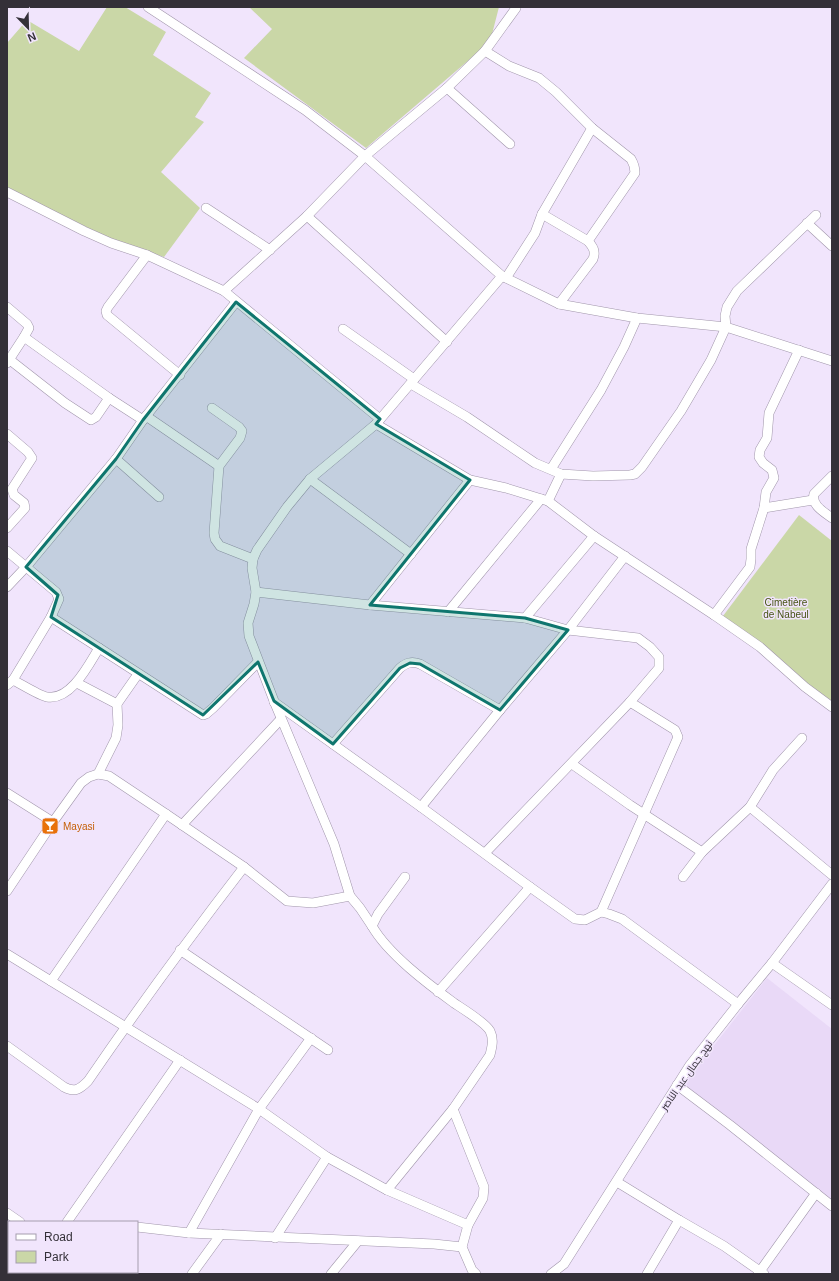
<svg xmlns="http://www.w3.org/2000/svg" width="839" height="1281" viewBox="0 0 839 1281" font-family="Helvetica,Cairo,sans-serif">
<style>
.built{fill:#e9d9f7}
.green{fill:#cad7a7}
.lines{fill:none;stroke-linecap:round;stroke-linejoin:round}
.minor-casing{stroke:#a196ab;stroke-width:10}
.minor{stroke:#fff;stroke-width:9}
.marked{fill:#0f766e;fill-opacity:0.2;stroke:#0f766e;stroke-width:3;stroke-linejoin:round}
.labels{text-anchor:middle;stroke-width:3;stroke-linejoin:round;paint-order:stroke}
.park-label{font-size:10px;fill:#475414;stroke:#f1e5fc}
.food-label{font-size:10px;fill:#c56008;stroke:#f1e5fc;text-anchor:start}
.street-label{font-size:10px;fill:#343038;stroke:#f1e5fc}
</style>
<rect width="100%" height="100%" fill="#f1e5fc"/>
<polygon class="built" points="767,978 832,1029 832,1201 683,1085"/>
<g class="green">
<polygon points="107,7 125,7 166,32 153,55 211,93 195,117 204,122 161,172 200,208 164,257 96,235 7,187 7,43 27,20 79,51"/>
<polygon points="249,7 499,7 490,42 366,148 244,58 272,29"/>
<polygon points="799,515 832,541 832,704 723,616"/>
</g>
<g class="lines">
<g class="minor-casing">
<g id="minor">
<polyline points="148,7 305,110 365,156 502,276 559,304 637,318 726,327 832,361"/>
<path d="M485 51 509 66 539 78 556 92 592 128 631 159C634 164 635 167 635 173L588 241C593 247 596 251 593 259L559 304"/>
<polyline points="447,88 510,144"/>
<polyline points="7,192 84,231 111,243 147,255 224,291 380,419"/>
<polyline points="206,208 270,250"/>
<polyline points="542,214 588,241"/>
<polyline points="307,216 447,342"/>
<polyline points="807,223 832,246"/>
<polyline points="147,255 108,307 106,311 107,315 180,375"/>
<polyline points="506,278 535,233 542,214 592,128"/>
<polyline points="224,291 307,216 365,156 447,88 485,51 516,8"/>
<polyline points="7,307 27,324 29,328 24,337 7,363"/>
<polyline points="343,329 414,379"/>
<polyline points="24,337 109,398 143,420"/>
<polyline points="10,360 65,403 91,420 96,417 109,398"/>
<polyline points="411,384 467,417 535,463 561,474 593,476 630,475 635,474 642,467 681,411 711,360 726,327 725,316 727,307 737,291 816,215"/>
<polyline points="212,408 239,427 242,431 240,438 219,466 214,533 215,539 220,546 253,559"/>
<polyline points="146,416 219,466"/>
<polyline points="376,424 470,480 506,488 548,501 594,536 714,615 760,647 805,687 832,707"/>
<polyline points="7,434 28,452 32,458 12,489 14,495 24,503 25,508 7,528"/>
<polyline points="116,459 159,497"/>
<polyline points="551,469 601,390 624,347 637,318"/>
<path d="M832 476 814 494C811 505 824 512 832 518"/>
<polyline points="310,479 411,554"/>
<polyline points="548,501 561,474"/>
<polyline points="764,508 813,500"/>
<polyline points="7,551 56,592 59,599 51,617 13,680 7,685"/>
<polyline points="7,587 26,567 116,459 143,420 236,302"/>
<polyline points="256,592 370,605 525,618 568,630 638,638 650,647 659,657 659,668 630,702 675,730 678,737 601,912"/>
<polyline points="370,605 470,480"/>
<polyline points="448,612 541,499"/>
<polyline points="714,615 750,567 751,559 751,549 764,508 766,492 774,478 772,470 763,463 759,457 760,450 767,438 769,413 799,350"/>
<polyline points="51,617 203,715 206,714 213,708 258,662"/>
<polyline points="525,618 594,536"/>
<path d="M13 680C21 684 40 696 47 697 71 701 89 664 99 648"/>
<polyline points="77,683 117,704"/>
<polyline points="274,702 421,807 530,887 575,919 585,920 601,912 609,914 622,919 738,1004"/>
<path d="M333 744 400 668C406 663 411 661 420 664L500 710"/>
<polyline points="572,764 630,805 702,852"/>
<polyline points="98,774 116,738 118,725 117,704 138,674"/>
<polyline points="7,793 53,822"/>
<polyline points="421,807 500,710 568,630 625,556"/>
<polyline points="750,807 832,875"/>
<polyline points="182,825 281,719"/>
<polyline points="485,853 630,702"/>
<polyline points="683,877 702,852 750,807 773,770 802,738"/>
<polyline points="7,891 53,822 81,783 89,777 98,774 109,776 166,814 244,867 287,901 313,903 350,896"/>
<polyline points="372,926 360,908 350,896 334,844 274,701 249,636 248,623 254,604 256,592 252,568 253,559 257,550 287,507 310,479 376,424 502,276"/>
<polyline points="180,950 328,1050"/>
<polyline points="7,954 259,1109 327,1157 387,1190 468,1225"/>
<polyline points="772,963 832,1005"/>
<polyline points="51,981 166,814"/>
<polyline points="438,992 530,887"/>
<path d="M7 1046 64 1087C75 1093 80 1089 88 1081 138 1008 190 937 244 867"/>
<polyline points="677,1085 730,1125 832,1206"/>
<polyline points="453,1109 484,1187 483,1198 468,1225 462,1247 472,1270 476,1274"/>
<polyline points="617,1182 679,1220 724,1246 764,1274"/>
<path d="M387 1190 453 1109 490 1055C492 1047 494 1039 490 1031 486 1023 463 1009 454 1003 428 984 388 954 372 926L378 914 405 877"/>
<polyline points="7,1213 20,1222"/>
<polyline points="67,1222 180,1060"/>
<polyline points="137,1227 189,1233 434,1244 462,1247"/>
<polyline points="189,1233 259,1109 311,1038"/>
<polyline points="275,1238 327,1157"/>
<polyline points="30,1274 32,1272"/>
<polyline points="79,1274 81,1272"/>
<polyline points="192,1274 221,1234"/>
<polyline points="331,1274 358,1241"/>
<polyline points="551,1274 564,1264 690,1065 738,1004 772,963 832,884"/>
<polyline points="647,1274 679,1220"/>
<polyline points="758,1274 816,1193"/>
</g>
</g>
<use href="#minor" class="minor"/>
</g>
<path class="marked" d="M236 302 380 419 376 424 470 480 370 605 525 618 568 630 500 710 420 664 410 663 400 668 333 744 274 701 258 662 203 715 51 617 58 595 26 567 116 459 143 420Z"/>
<defs>
<g id="bar-square" transform="scale(0.9)"><rect x="-9" y="-9" width="18" height="18" rx="4" fill="#e8710a" stroke="#f1e5fc"/><path d="M-6-5H6L.8 .8V4.5H3.5V6h-7V4.5H-.8V.8Z" fill="#fff"/></g>
</defs>
<g fill-rule="evenodd">
<use href="#bar-square" x="50" y="826"/>
</g>
<g class="labels">
<g class="park-label">
<text x="786" y="606">Cimetière<tspan x="786" dy="12">de Nabeul</tspan></text>
</g>
<g class="food-label">
<text x="63" y="830">Mayasi</text>
</g>
<g class="street-label">
<text transform="translate(686 1075) rotate(-55)" y="4">نهج جمال عبد الناصر</text>
</g>
</g>
<rect width="839" height="1281" fill="none" stroke="#343038" stroke-width="16"/>
<rect x="8" y="1221" width="130" height="52" fill="#f1e5fc" stroke="#a59dae"/>
<rect x="16" y="1234" width="20" height="6" fill="#ffffff" stroke="#a59dae"/>
<text x="44" y="1241" font-size="12" fill="#343038">Road</text>
<rect x="16" y="1251" width="20" height="12" fill="#cad7a7" stroke="#a59dae"/>
<text x="44" y="1261" font-size="12" fill="#343038">Park</text>
<g transform="translate(28 28) rotate(157)" stroke="#f1e5fc" stroke-width="3" paint-order="stroke">
<path d="M0-3L7 15L0 10L-7 15Z" fill="#343038"/>
<text y="-6" font-size="11" font-weight="bold" text-anchor="middle" fill="#343038">N</text>
</g>
</svg>
